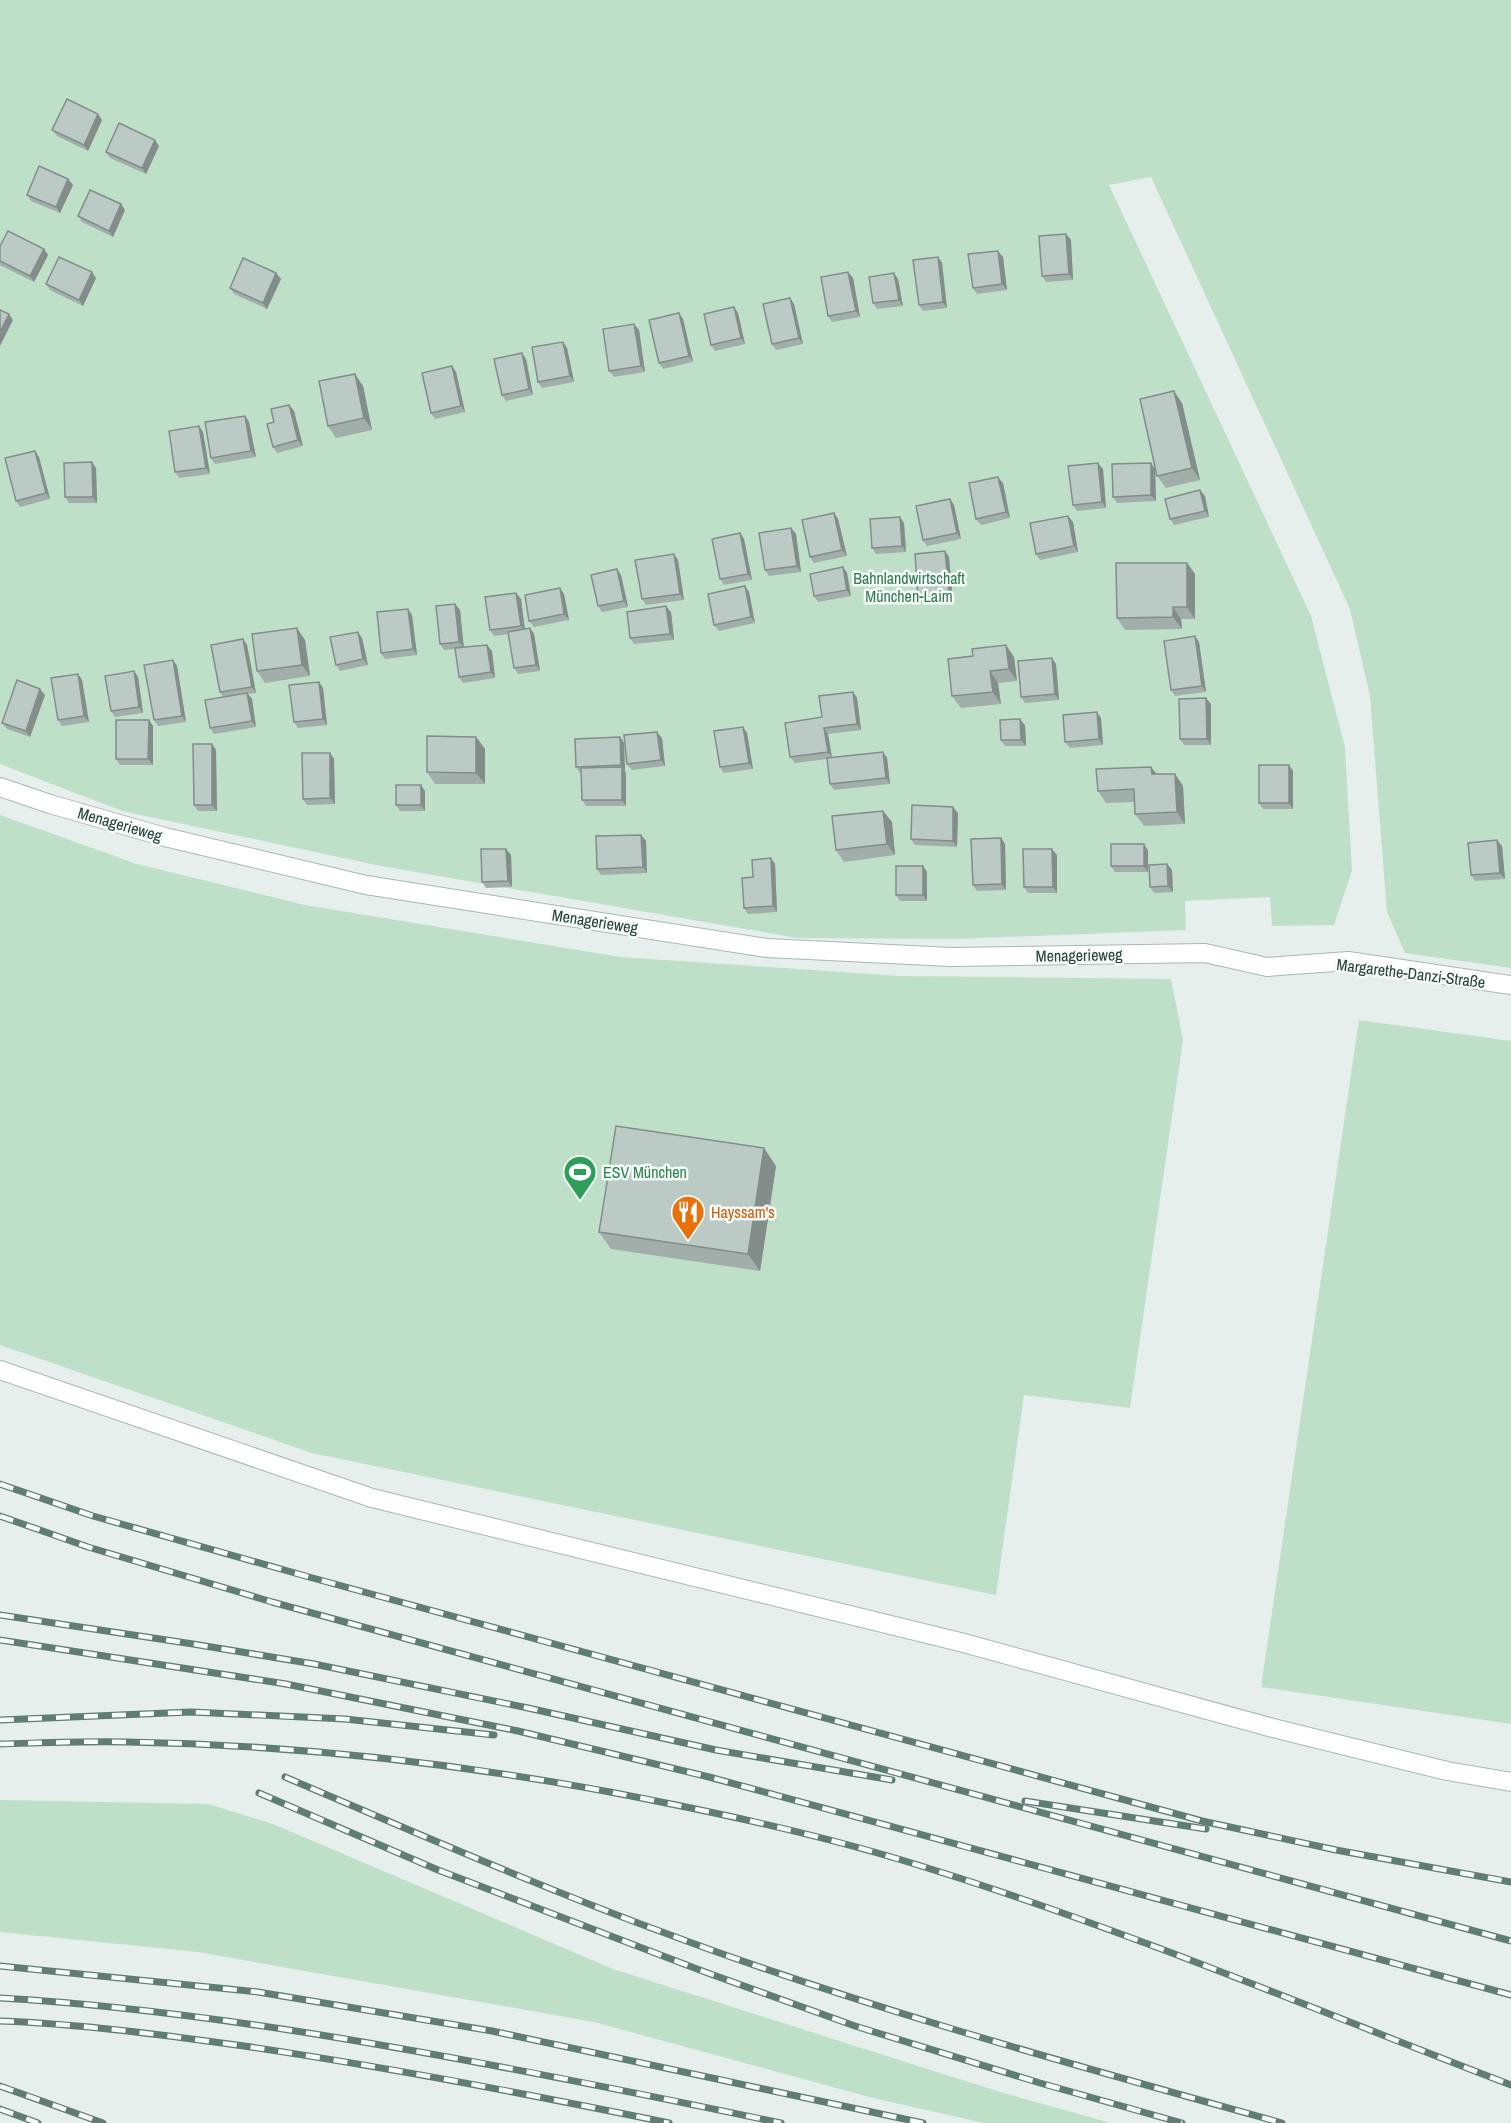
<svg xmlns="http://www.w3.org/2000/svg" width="1511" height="2123" viewBox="0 0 1511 2123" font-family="'Archivo Narrow',sans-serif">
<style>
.green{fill:#bfe0c8}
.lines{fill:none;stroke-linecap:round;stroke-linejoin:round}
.minor-casing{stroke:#a8b8b2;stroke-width:20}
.minor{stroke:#fff;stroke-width:18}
.rail-casing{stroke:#5f7d75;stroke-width:7}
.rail{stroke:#f7fbf9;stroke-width:4.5;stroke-dasharray:14;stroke-linecap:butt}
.wall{fill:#a1aea9}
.shaded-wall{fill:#838d89}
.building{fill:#bbcac4;stroke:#838d89;stroke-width:1.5}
.labels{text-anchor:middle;stroke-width:5;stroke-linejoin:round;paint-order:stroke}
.park-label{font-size:16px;fill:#2d7a4b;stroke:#f7fbf9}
.street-label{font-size:16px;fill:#24423a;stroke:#f7fbf9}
.leisure-label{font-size:16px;fill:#27864d;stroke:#f7fbf9;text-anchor:start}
.food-label{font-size:16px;fill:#c56008;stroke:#f7fbf9;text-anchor:start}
</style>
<rect width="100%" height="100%" fill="#e6efeb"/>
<g class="green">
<polygon points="0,0 1511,0 1511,968 1405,953 1387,912 1370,696 1350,609 1151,177 1109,185 1311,616 1345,747 1352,871 1334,925 1272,926 1270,897 1185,901 1186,930 956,939 797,938 381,866 122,811 0,764"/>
<polygon points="0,815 137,864 305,905 621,957 900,976 1171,979 1183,1040 1130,1408 1024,1395 996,1595 312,1453 0,1345"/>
<polygon points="1359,1020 1511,1041 1511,1724 1261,1687"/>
<polygon points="0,1800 208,1804 273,1824 613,1969 1000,2092 1111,2123 984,2123 873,2098 594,2022 198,1952 0,1932"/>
</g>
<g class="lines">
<g class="minor-casing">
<g id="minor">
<polyline points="0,787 50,804 165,837 366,885 767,948 951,957 1205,953 1267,967 1348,961 1511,985"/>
<polyline points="0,1370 372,1498 960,1642 1273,1728 1447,1771 1511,1782"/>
</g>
</g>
<use href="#minor" class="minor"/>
<g class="rail-casing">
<g id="rail">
<polyline points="0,1484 93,1516 309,1577 1202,1821 1336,1850 1511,1882"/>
<polyline points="0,1516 88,1547 272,1602 1511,1941"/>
<polyline points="0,1615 193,1644 314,1664 528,1708 716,1750 892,1780"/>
<polyline points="0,1640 286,1684 518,1731 709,1777 1511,1995"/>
<polyline points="0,1720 191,1712 345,1719 494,1735"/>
<path d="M0 1744C42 1743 84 1741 126 1742 309 1745 492 1767 671 1804 761 1822 850 1843 937 1871 1132 1932 1320 2012 1511 2085"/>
<path d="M285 1777C414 1832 542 1888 673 1936 872 2010 1078 2066 1282 2123"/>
<polyline points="259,1793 438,1870 705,1972 855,2026 1040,2083 1182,2123"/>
<polyline points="1025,1801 1206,1829"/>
<polyline points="0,1966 258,1992 492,2031 923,2123"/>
<path d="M0 1998C107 2004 214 2018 321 2035 475 2060 628 2091 781 2123"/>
<path d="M0 2021C82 2024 163 2035 244 2046 387 2067 528 2094 669 2123"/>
<polyline points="0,2086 103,2123"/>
<polyline points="0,2109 38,2123"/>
</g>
</g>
<use href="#rail" class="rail"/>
</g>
<g class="wall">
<polygon points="102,120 88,151 57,136 52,130"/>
<polygon points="159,146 146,174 110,158 106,152"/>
<polygon points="68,179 73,185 60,213 31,201 27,195"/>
<polygon points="125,210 113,237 82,222 78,216"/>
<polygon points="1066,234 1071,240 1073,280 1046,282 1042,276"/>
<polygon points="0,246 44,249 48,255 34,282 0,265"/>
<polygon points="938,257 942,263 947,308 923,311 919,305"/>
<polygon points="1003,257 1007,290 977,294 973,288"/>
<polygon points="848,272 853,278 860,317 832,322 828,316"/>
<polygon points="276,273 281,279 267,309 234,294 230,288"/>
<polygon points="96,278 83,306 50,290 46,284"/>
<polygon points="898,279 903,306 877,309 873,303"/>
<polygon points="794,304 803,344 776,350 772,344"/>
<polygon points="738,313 745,344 715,351 711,345"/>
<polygon points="683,319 693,362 663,369 659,363"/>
<polygon points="639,330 645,372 614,377 609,371"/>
<polygon points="563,342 567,348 574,382 542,388 538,382"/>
<polygon points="526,359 533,395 506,401 502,395"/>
<polygon points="452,366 456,372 465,412 435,419 431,413"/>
<polygon points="363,386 372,430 336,438 328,426"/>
<polygon points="1182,403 1200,480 1166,488 1157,476"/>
<polygon points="289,405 294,411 303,446 277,453 273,447 274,422"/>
<polygon points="245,416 249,422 256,457 215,464 211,458"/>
<polygon points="199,426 203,432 210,474 179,478 175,472"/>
<polygon points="39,457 50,499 20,507 16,501"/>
<polygon points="96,468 97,503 69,503 65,497"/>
<polygon points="1103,469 1106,508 1077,511 1073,505"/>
<polygon points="1155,469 1156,501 1117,503 1113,497"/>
<polygon points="1003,483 1010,518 981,525 976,519"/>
<polygon points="1205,496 1209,517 1174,525 1170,519"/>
<polygon points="954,505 961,539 927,546 923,540"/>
<polygon points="834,513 838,519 847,556 814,563 810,557"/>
<polygon points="1073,522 1078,552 1040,560 1036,554"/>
<polygon points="904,523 906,552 876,554 872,548"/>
<polygon points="791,528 796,534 801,572 769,576 765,570"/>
<polygon points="740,533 744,539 752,580 724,585 720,579"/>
<polygon points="945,551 949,557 953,601 922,603 918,597"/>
<polygon points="678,560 684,600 646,605 642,599"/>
<polygon points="1187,563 1195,574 1195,619 1181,619 1182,629 1125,630 1117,618"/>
<polygon points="843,567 847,573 851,596 818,602 814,596"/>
<polygon points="621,575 628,607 602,612 598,606"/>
<polygon points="745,586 749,592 755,623 719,631 714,625"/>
<polygon points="516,593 521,599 525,629 530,628 534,634 540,671 518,674 514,668 508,634 494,636 490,630"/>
<polygon points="564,594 569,620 534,627 529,621"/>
<polygon points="455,604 460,610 463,648 492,651 495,678 463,683 459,677 455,649 444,650 440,644"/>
<polygon points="408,609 412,615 417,655 385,659 381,653"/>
<polygon points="671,612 674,640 634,644 630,638"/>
<polygon points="362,638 368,665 340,671 336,665"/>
<polygon points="243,639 247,645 256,693 248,694 252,699 256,727 214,734 210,728 223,697 220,692"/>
<polygon points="305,640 310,676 265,683 257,671"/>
<polygon points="1199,642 1206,692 1175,696 1171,690"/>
<polygon points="1006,645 1014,657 1017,681 998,683 1001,704 961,708 952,696 973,656"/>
<polygon points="173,660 177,666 186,722 158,726 154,720"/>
<polygon points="1056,664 1059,700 1025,703 1021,697"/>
<polygon points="134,671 138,677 143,713 115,717 111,711"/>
<polygon points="78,674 82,680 89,722 62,726 58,720"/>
<polygon points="319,682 323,688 327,725 298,728 294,722"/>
<polygon points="853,692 857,698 861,730 828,734 832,758 883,752 887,758 890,784 834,790 830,784 827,759 795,763 790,757 822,717"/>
<polygon points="45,695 30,737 7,729 2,723"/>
<polygon points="1211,704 1211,745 1184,745 1180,739"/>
<polygon points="1101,718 1103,745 1070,748 1065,742"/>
<polygon points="149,720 153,726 153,765 120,765 116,759"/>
<polygon points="1025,725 1026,746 1005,746 1001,740"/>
<polygon points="743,727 747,733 753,769 724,773 720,767"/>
<polygon points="476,737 485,749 485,784 435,784 427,772"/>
<polygon points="620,737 624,743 625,771 626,773 626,806 586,806 582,800 581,773 580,773 576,767"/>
<polygon points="662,738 665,766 632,770 627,764"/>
<polygon points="212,744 216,750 217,811 198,811 194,805"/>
<polygon points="330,753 334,759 335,804 307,805 303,799"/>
<polygon points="1289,765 1293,771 1293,809 1263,809 1259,803"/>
<polygon points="1151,767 1157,774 1175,774 1183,786 1185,824 1144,826 1135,814 1135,802 1106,803 1098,791"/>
<polygon points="425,791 425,811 400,811 396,805"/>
<polygon points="883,811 892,822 895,855 844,862 836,850"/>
<polygon points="958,813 957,847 915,845 911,839"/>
<polygon points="641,835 646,841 647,873 601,875 597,869"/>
<polygon points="1001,838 1005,844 1006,890 977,891 973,885"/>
<polygon points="1497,840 1502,846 1505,879 1475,881 1471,875"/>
<polygon points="506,849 511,855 512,887 486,888 482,882"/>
<polygon points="1148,850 1148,872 1115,872 1111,866"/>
<polygon points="1057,855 1057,893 1028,893 1024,887"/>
<polygon points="775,864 777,912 748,914 744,908 753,877"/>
<polygon points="1167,864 1172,870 1173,892 1154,893 1150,887"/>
<polygon points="927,872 927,901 900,901 896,895"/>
<polygon points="776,1166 760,1271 611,1249 599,1232"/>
</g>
<g class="shaded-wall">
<polygon points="98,114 102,120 88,151 84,145"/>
<polygon points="155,140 159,146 146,174 142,168"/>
<polygon points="68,179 73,185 60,213 56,207"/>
<polygon points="121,204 125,210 113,237 109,231"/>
<polygon points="1066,234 1071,240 1073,280 1069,274"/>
<polygon points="44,249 48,255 34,282 30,276"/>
<polygon points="998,251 1003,257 1007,290 1002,284"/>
<polygon points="938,257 942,263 947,308 943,302"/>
<polygon points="92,272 96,278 83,306 79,300"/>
<polygon points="848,272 853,278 860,317 856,311"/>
<polygon points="276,273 281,279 267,309 263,303"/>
<polygon points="894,273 898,279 903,306 899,300"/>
<polygon points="790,298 794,304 803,344 799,338"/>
<polygon points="734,307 738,313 745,344 741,338"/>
<polygon points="679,313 683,319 693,362 689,356"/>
<polygon points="9,314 13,320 0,346 0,332"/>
<polygon points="634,324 639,330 645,372 641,366"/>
<polygon points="563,342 567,348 574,382 570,376"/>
<polygon points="522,353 526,359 533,395 529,389"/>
<polygon points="452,366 456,372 465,412 461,406"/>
<polygon points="355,374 363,386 372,430 364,418"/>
<polygon points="1174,391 1182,403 1200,480 1192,468"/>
<polygon points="289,405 294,411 303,446 298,440"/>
<polygon points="245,416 249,422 256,457 251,451"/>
<polygon points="199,426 203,432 210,474 206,468"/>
<polygon points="35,451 39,457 50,499 46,493"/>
<polygon points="92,462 96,468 97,503 93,497"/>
<polygon points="1098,463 1103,469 1106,508 1102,502"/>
<polygon points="1151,463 1155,469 1156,501 1151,495"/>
<polygon points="998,477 1003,483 1010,518 1006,512"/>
<polygon points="1200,490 1205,496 1209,517 1205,511"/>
<polygon points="950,499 954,505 961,539 957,533"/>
<polygon points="834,513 838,519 847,556 842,550"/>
<polygon points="1068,516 1073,522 1078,552 1074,546"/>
<polygon points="900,517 904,523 906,552 902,546"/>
<polygon points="791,528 796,534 801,572 797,566"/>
<polygon points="740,533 744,539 752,580 748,574"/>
<polygon points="945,551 949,557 953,601 949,595"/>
<polygon points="674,554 678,560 684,600 680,594"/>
<polygon points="1187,563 1195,574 1195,619 1187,607"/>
<polygon points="843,567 847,573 851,596 847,590"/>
<polygon points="617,569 621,575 628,607 624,601"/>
<polygon points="745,586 749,592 755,623 751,617"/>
<polygon points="560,588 564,594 569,620 564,614"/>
<polygon points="516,593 521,599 525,632 521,626"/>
<polygon points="455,604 460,610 464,648 459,642"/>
<polygon points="666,606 671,612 674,640 670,634"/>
<polygon points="1173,607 1181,619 1182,629 1173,617"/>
<polygon points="408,609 412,615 417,655 413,649"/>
<polygon points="297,628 305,640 310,676 302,665"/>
<polygon points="530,628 534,634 540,671 536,665"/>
<polygon points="358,632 362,638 368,665 363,659"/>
<polygon points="1195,636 1199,642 1206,692 1202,686"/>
<polygon points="243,639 247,645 256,693 252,687"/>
<polygon points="487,645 492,651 495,678 491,672"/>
<polygon points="1006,645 1014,657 1017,681 1009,669"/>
<polygon points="1052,658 1056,664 1059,700 1055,694"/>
<polygon points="173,660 177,666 186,722 182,716"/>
<polygon points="134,671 138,677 143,713 139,707"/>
<polygon points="990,671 998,683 1001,704 993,692"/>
<polygon points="78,674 82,680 89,722 84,716"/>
<polygon points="319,682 323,688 327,725 323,719"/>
<polygon points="40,689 45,695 30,737 26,731"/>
<polygon points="853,692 857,698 861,730 857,724"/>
<polygon points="247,693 252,699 256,727 252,721"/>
<polygon points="1206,698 1211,704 1211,745 1207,739"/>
<polygon points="1097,712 1101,718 1103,745 1099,739"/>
<polygon points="1020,719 1025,725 1026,746 1021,740"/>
<polygon points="149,720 153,726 153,765 148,759"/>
<polygon points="743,727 747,733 753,769 749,763"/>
<polygon points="824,728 828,734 832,758 828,752"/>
<polygon points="657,732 662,738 665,766 661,760"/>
<polygon points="476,737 485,749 485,784 476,773"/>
<polygon points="620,737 624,743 625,771 621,765"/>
<polygon points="212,744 216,750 217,811 212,805"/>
<polygon points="883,752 887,758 890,784 886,778"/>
<polygon points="330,753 334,759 335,804 330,798"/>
<polygon points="1289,765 1293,771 1293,809 1289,803"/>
<polygon points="622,767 626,773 626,806 622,800"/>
<polygon points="1151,767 1160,779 1152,774"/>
<polygon points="1175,774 1183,786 1185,824 1177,812"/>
<polygon points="421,785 425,791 425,811 421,805"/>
<polygon points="953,807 958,813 957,847 953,841"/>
<polygon points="883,811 892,822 895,855 887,844"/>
<polygon points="641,835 646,841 647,873 643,867"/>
<polygon points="1001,838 1005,844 1006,890 1002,884"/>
<polygon points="1497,840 1502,846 1505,879 1500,873"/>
<polygon points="1144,844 1148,850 1148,872 1144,866"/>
<polygon points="506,849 511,855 512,887 508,881"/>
<polygon points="1052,849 1057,855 1057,893 1053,887"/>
<polygon points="771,858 775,864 777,912 773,906"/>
<polygon points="1167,864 1172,870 1173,892 1168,886"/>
<polygon points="923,866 927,872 927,901 923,895"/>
<polygon points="764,1148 776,1166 760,1271 748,1254"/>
</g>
<g class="building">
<polygon points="67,99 98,114 84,145 52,130"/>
<polygon points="119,123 155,140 142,168 106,152"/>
<polygon points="39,166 68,179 56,207 27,195"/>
<polygon points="90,190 121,204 109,231 78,216"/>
<polygon points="8,231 44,249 30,276 0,261 0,246"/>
<polygon points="1066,234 1069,274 1042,276 1039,236"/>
<polygon points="998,251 1002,284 973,288 968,254"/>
<polygon points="59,257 92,272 79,300 46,284"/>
<polygon points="938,257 943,302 919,305 913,260"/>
<polygon points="243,258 276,273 263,303 230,288"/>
<polygon points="848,272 856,311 828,316 821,277"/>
<polygon points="894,273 899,300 873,303 869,277"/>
<polygon points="790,298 799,338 772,344 763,304"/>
<polygon points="734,307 741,338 711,345 704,314"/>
<polygon points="0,310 9,314 0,332"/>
<polygon points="679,313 689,356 659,363 649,320"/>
<polygon points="634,324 641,366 609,371 603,329"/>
<polygon points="563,342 570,376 538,382 532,347"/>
<polygon points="522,353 529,389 502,395 494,359"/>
<polygon points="452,366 461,406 431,413 422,373"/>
<polygon points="355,374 364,418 328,426 319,381"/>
<polygon points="1174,391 1192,468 1157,476 1140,399"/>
<polygon points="289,405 298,440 273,447 267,424 274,422 271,409"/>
<polygon points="245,416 251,451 211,458 205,422"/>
<polygon points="199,426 206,468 175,472 169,431"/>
<polygon points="35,451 46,493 16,501 5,458"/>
<polygon points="92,462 93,497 65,497 64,463"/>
<polygon points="1098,463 1102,502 1073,505 1068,466"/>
<polygon points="1151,463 1151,495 1113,497 1112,464"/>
<polygon points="998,477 1006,512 976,519 969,483"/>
<polygon points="1200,490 1205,511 1170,519 1165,499"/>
<polygon points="950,499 957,533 923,540 916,506"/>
<polygon points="834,513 842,550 810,557 802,520"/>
<polygon points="1068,516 1074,546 1036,554 1030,523"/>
<polygon points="900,517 902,546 872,548 870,519"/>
<polygon points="791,528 797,566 765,570 759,533"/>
<polygon points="740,533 748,574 720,579 712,539"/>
<polygon points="945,551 949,595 918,597 915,554"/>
<polygon points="674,554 680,594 642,599 635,560"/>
<polygon points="1116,563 1187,563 1187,607 1173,607 1173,617 1117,618"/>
<polygon points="843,567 847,590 814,596 810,574"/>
<polygon points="617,569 624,601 598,606 591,575"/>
<polygon points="745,586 751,617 714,625 708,594"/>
<polygon points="560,588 564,614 529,621 525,595"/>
<polygon points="516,593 521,626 490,630 485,597"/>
<polygon points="455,604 459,642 440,644 436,606"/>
<polygon points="666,606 670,634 630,638 627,612"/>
<polygon points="408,609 413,649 381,653 377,612"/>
<polygon points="297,628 302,665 257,671 252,634"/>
<polygon points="530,628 536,665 514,668 508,632"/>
<polygon points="358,632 363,659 336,665 330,637"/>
<polygon points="1195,636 1202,686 1171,690 1164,641"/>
<polygon points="243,639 252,687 220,692 211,645"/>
<polygon points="487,645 491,672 459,677 455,648"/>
<polygon points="1006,645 1009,669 990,671 993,692 952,696 948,659 973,656 972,649"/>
<polygon points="1052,658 1055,694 1021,697 1018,661"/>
<polygon points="173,660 182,716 154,720 144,665"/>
<polygon points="134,671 139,707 111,711 105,676"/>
<polygon points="78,674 84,716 58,720 51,678"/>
<polygon points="17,680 40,689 26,731 2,723"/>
<polygon points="319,682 323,719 294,722 289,685"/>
<polygon points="853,692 857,724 824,728 828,752 790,757 785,723 822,717 819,696"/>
<polygon points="247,693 252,721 210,728 205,700"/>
<polygon points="1206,698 1207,739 1180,739 1179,699"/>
<polygon points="1097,712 1099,739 1065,742 1063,715"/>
<polygon points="1020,719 1021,740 1001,740 1000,720"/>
<polygon points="116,720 149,720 148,759 116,759"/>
<polygon points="743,727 749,763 720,767 714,731"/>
<polygon points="657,732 661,760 627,764 624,735"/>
<polygon points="427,736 476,737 476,773 427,772"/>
<polygon points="620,737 621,765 576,767 575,739"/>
<polygon points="193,744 212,744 212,805 194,805"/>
<polygon points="883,752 886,778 830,784 827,758"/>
<polygon points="302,753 330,753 330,798 303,799"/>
<rect x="1259" y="765" width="30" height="38"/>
<polygon points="622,767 622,800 582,800 581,768"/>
<polygon points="1151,767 1152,774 1175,774 1177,812 1135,814 1134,789 1098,791 1096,769"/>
<rect x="396" y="785" width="25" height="20"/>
<polygon points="912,805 953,807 953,841 911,839"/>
<polygon points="883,811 887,844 836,850 832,816"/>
<polygon points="641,835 643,867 597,869 596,836"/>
<polygon points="1001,838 1002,884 973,885 971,839"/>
<polygon points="1497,840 1500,873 1471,875 1468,843"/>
<rect x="1111" y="844" width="33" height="22"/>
<polygon points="481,849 506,849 508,881 482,882"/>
<polygon points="1023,849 1052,849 1053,887 1024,887"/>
<polygon points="771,858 773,906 744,908 742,878 753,877 752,860"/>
<polygon points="1167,864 1168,886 1150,887 1149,865"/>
<rect x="896" y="866" width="27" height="29"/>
<polygon points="616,1126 764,1148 748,1254 599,1232"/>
</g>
<defs>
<g id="stadium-pin" transform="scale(1.725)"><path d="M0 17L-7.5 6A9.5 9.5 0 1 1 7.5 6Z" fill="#2e9e5b" stroke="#f7fbf9"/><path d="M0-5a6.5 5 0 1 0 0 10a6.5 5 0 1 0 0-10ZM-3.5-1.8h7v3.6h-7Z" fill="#fff"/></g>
<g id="restaurant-pin" transform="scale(1.725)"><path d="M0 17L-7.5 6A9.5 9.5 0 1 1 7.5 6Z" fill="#e8710a" stroke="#f7fbf9"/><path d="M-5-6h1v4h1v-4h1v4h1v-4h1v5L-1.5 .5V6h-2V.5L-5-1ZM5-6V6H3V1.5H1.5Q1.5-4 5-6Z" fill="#fff"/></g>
</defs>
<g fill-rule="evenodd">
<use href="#stadium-pin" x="580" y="1172"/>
<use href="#restaurant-pin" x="688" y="1212"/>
</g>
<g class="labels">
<g class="park-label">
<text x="909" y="584">Bahnlandwirtschaft<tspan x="909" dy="18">München-Laim</tspan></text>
</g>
<g class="street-label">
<text transform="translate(120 824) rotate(16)" y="6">Menagerieweg</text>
<text transform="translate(595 921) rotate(9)" y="6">Menagerieweg</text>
<text transform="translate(1079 955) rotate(-1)" y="6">Menagerieweg</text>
<text transform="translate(1411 973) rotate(7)" y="6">Margarethe-Danzi-Straße</text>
</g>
<g class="leisure-label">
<text x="603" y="1178">ESV München</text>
</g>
<g class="food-label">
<text x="711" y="1218">Hayssam's</text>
</g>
</g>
</svg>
